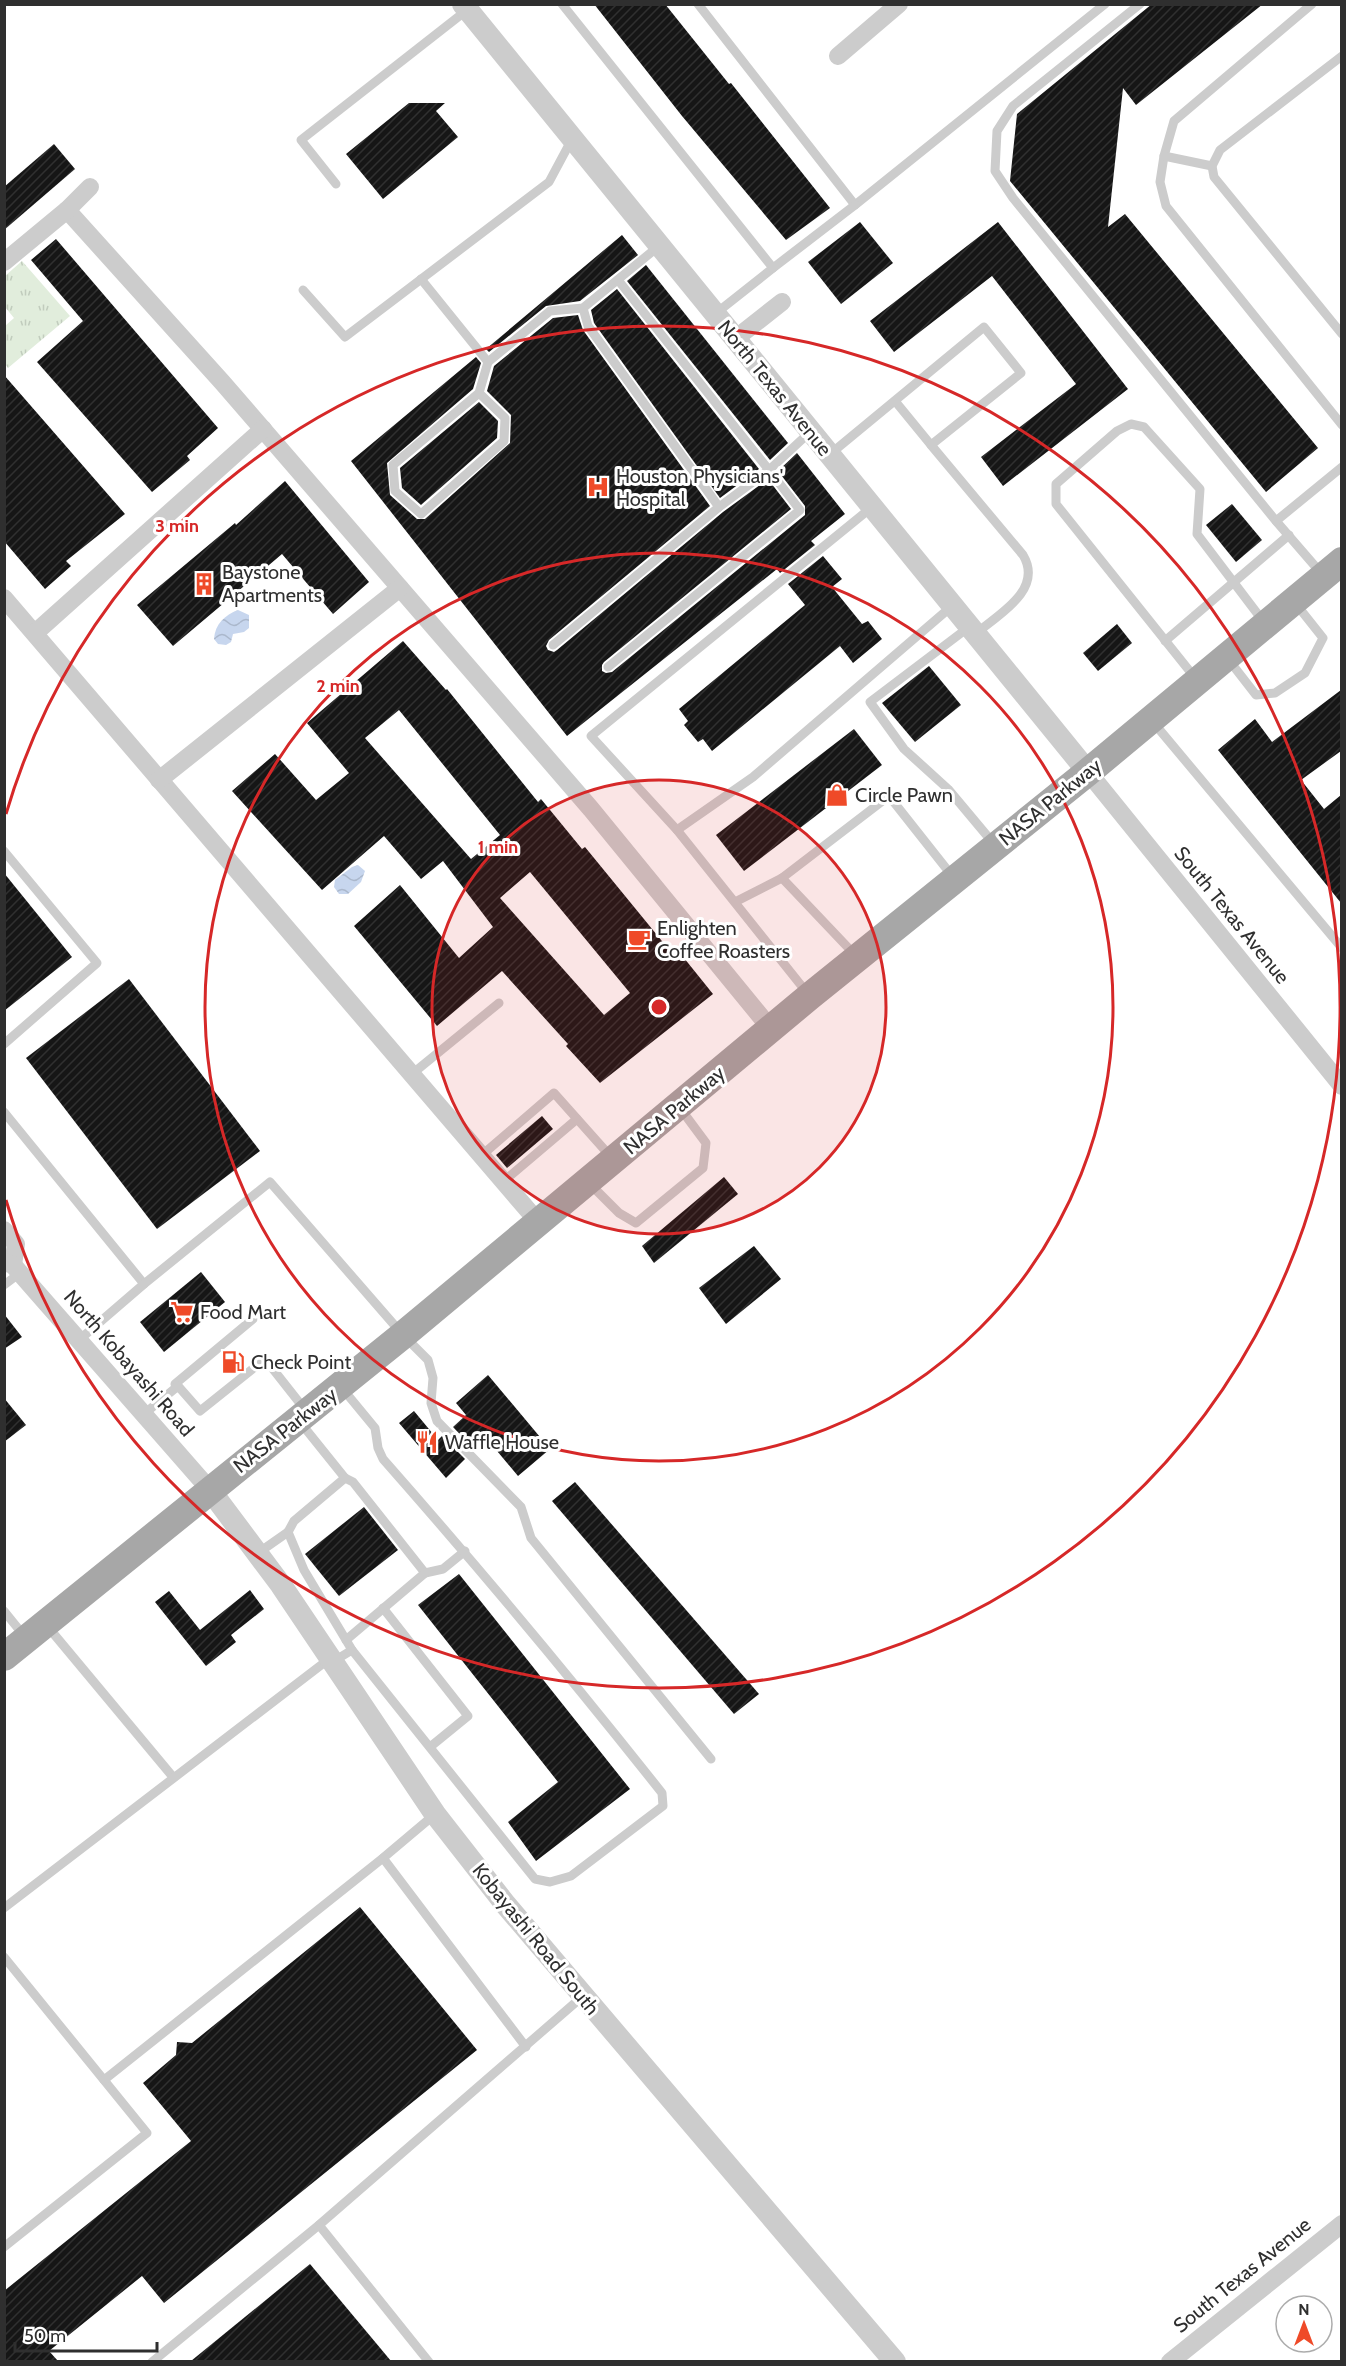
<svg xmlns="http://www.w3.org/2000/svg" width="1346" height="2366" viewBox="0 0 1346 2366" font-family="Cabin,sans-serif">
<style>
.park{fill:url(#park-tufts)}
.water{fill:url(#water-waves)}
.building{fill:url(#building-hatch);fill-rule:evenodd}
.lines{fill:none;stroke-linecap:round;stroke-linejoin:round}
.service{stroke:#ccc;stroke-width:9}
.minor{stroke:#ccc;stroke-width:18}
.tertiary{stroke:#ccc;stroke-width:22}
.primary{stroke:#a7a7a7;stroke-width:28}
.ring{fill:none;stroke:#d62828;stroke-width:3}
.labels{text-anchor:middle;stroke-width:6;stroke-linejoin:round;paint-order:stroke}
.street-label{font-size:20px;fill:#2f2f2f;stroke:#fff}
.poi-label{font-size:20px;fill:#2f2f2f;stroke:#fff;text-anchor:start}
.centre{fill:#d62828;stroke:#fff;stroke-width:3}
.ring-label{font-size:18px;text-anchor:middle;font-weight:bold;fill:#d62828;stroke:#fff;stroke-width:6;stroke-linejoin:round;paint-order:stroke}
</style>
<defs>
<pattern id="park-tufts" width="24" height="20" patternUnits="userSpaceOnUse" patternTransform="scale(1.5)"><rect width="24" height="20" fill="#e1eddc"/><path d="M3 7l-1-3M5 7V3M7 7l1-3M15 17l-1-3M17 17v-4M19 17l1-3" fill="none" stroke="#c1ccbd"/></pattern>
<pattern id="water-waves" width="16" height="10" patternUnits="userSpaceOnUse" patternTransform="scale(1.5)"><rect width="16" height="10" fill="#c7d6ee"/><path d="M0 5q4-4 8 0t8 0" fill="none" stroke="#abb8cc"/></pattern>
<pattern id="building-hatch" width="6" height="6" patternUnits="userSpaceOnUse" patternTransform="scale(1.5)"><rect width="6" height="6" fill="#161616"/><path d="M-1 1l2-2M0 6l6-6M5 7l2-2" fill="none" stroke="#303030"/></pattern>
</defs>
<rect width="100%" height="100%" fill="#fff"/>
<polygon class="park" points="22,261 70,316 8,368 5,364 5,326 14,318 5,307 5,276"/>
<g class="water">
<path d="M238 610 249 615V628L244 632 233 634 231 642 226 645 218 644 214 639C215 624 225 615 238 610Z"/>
<polygon points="358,865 365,871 361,882 348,894 339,894 334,887 335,880 352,867"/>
</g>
<g class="building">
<polygon points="594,4 665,4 729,84 731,83 830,208 786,240 682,116"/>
<polygon points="1152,4 1263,4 1136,105 1123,88 1108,227 1125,214 1318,448 1266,492 1010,181 1017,114"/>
<polygon points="409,103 445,103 436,111 458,137 383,199 346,154"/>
<polygon points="54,144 75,169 4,230 4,187"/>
<polygon points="860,222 893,263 841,304 808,262"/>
<polygon points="998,222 1128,389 1003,486 981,457 1076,384 992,276 894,352 870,321"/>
<polygon points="622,235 638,255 580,301 546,306 489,352 486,349"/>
<polygon points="56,239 218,428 187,456 190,460 152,492 37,362 83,321 31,260"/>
<polygon points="646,265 788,443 770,460 627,281"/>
<polygon points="617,289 759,469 720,498 594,323 591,310"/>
<polygon points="578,315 583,330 710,506 549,640 546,646 548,650 554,652 557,650 723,512 768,479 791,509 604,662 602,665 602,671 606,673 612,672 805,515 805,506 778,471 797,453 845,514 811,541 815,545 780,573 777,569 567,736 351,461 476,357 481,363 473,389 387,463 390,495 417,519 425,519 510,443 511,415 487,391 494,366 553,318"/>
<polygon points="4,375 125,514 66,561 71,566 45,589 4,541"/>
<polygon points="479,402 498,421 497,438 421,505 402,488 400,468"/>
<polygon points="285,481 369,582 333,614 282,554 173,646 137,605 235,523 236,525"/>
<polygon points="1232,504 1262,540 1236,562 1206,525"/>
<polygon points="823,556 842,579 832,587 862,624 868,621 882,639 853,663 840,646 712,751 703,739 698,742 684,725 688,721 679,709 805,605 788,584"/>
<polygon points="1117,624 1132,643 1098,671 1083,653"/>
<path d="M403 641 446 690 447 689 538 802 541 799 582 849 585 847 675 957 680 953 713 994 600 1083 566 1046 568 1044 502 971 437 1026 354 926 400 885 459 958 493 927 443 861 421 879 384 836 322 890 232 791 275 754 316 800 349 773 307 723ZM399 710 500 835 471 859 365 738ZM530 872 630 993 604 1015 500 898Z"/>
<polygon points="929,666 961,705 915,742 882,703"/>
<polygon points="1341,690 1341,751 1301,780 1324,809 1341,795 1341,903 1218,750 1255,719 1272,742"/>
<polygon points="854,729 882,765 744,871 716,835"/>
<polygon points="4,873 72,957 4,1011"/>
<polygon points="129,979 260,1151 157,1229 26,1058"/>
<polygon points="542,1116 553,1129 507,1168 496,1155"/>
<polygon points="724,1177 738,1194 654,1263 642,1246"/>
<polygon points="754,1246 781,1279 726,1324 699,1288"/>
<polygon points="201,1272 225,1302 164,1352 140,1322"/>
<polygon points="4,1314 22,1337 4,1349"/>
<polygon points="488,1375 550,1449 518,1476 487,1439 475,1450 453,1427 466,1415 456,1403"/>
<polygon points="4,1398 26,1425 4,1442"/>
<polygon points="414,1411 438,1440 442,1436 465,1459 446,1478 399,1423"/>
<polygon points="575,1482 759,1694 734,1714 552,1501"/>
<polygon points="364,1507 398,1550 339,1596 305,1554"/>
<polygon points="459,1574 630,1789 536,1861 508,1822 558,1782 418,1605"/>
<polygon points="250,1590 264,1609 231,1635 236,1642 206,1666 155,1602 169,1591 200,1630"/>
<polygon points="360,1907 477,2050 164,2303 142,2276 49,2351 58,2361 4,2361 4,2291 191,2141 143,2083 176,2055 177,2042 192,2043"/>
<polygon points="310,2264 391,2361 191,2361"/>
</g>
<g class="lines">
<g class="service">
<polyline points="562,4 773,268 715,314"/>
<polyline points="698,4 855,205 1105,4"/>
<polyline points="1140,4 1013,106 997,131 995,171 1013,198 1276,521 1321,573"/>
<polyline points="1312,4 1174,121 1164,156 1160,182 1166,206 1342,425"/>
<polyline points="1342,56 1220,150 1212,166 1214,177 1342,334"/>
<polyline points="1164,156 1212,166"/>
<polyline points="336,184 301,140 467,10"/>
<polyline points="773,268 855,205"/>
<polyline points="421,279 488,362 550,311 583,308 659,246"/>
<polyline points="303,290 345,337 549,182 572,139"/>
<polyline points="583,308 588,326 719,507 769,470 618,280"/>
<polyline points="479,393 505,418 504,441 421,514 395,491 393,465 479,393 488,362"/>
<polyline points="895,401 931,445"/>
<path d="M829 455 984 327 1021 373 931 445 1023 555C1044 590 998 615 975 634"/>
<polyline points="1276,521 1342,467"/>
<polyline points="969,627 870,702 904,749 948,789 994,844"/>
<polyline points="1165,641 1289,535"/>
<polyline points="553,645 719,507"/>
<polyline points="1228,659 1256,695 1275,693 1305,673 1323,638 1296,604"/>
<polyline points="608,667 800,510 769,470 810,432"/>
<polyline points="1196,679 1056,504 1056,484 1117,431 1131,424 1144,427 1200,489 1197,534 1263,621"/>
<polyline points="1153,722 1342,948"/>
<polyline points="677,830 753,777 952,606"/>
<polyline points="4,851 97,963 4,1044"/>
<polyline points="782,878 856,956"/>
<polyline points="735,902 782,878 889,796 953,877"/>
<polyline points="808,994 677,830 591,736 872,507"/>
<polyline points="412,1074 499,1003"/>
<polyline points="4,1112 144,1284"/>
<polyline points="482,1155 554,1093 611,1157"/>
<polyline points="504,1181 577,1119"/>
<polyline points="590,1184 619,1213 636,1223 703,1168 706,1143 680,1108"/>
<polyline points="4,1285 20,1273"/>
<polyline points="79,1340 144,1284 270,1182 403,1335 428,1360 433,1378 431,1403 437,1421 521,1507 531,1538 711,1759"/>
<polyline points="178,1386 175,1384 253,1319"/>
<polyline points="144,1414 178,1386 200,1411 265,1359 306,1411"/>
<polyline points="300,1422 345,1478 294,1521 288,1532 304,1570 352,1650"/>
<polyline points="345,1478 353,1482 425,1573 443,1569 465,1551"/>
<polyline points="258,1553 288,1532"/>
<polyline points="383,1608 468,1716 430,1747"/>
<polyline points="4,1611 25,1637"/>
<polyline points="48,1627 173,1777"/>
<polyline points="346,1640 425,1573"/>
<path d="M334 1661 352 1650 535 1879 550 1882 571 1876 663 1806 662 1793C572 1679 479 1568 383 1459L378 1448 375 1428 342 1388"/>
<polyline points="383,1858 526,2047"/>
<polyline points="4,1908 329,1659"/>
<polyline points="4,1957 147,2133 4,2247"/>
<polyline points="104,2080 383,1858 434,1815"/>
<polyline points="319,2225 429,2362"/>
<polyline points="152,2362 319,2225 583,1996"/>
</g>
<g class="minor">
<polyline points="838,56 899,4"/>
<polyline points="67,210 222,382 591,809 771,1029"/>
<polyline points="4,262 67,210 90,187"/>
<polyline points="735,339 782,302"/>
<polyline points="4,598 539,1223"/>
<polyline points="35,633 263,429"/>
<polyline points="1088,772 1342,1086"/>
<polyline points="159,780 400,588"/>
<polyline points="4,1230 16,1244 13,1265"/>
<polyline points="4,1262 13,1265 210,1490"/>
<polyline points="1170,2362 1342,2224"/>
</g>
<g class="tertiary">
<polyline points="463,4 1088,772"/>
<polyline points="210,1490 281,1585 435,1814 506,1905 895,2362"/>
</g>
<polyline class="primary" points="4,1657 403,1335 810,996 1088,772 1342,561"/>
</g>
<circle cx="659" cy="1007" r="227" fill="#d62828" fill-opacity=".12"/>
<g class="ring">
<circle cx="659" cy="1007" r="227"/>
<circle cx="659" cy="1007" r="454"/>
<path d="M6 814A681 681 0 1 1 6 1200"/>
</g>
<defs>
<g id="hospital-bare" transform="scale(1.8)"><path d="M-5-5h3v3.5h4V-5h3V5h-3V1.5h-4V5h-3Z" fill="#ef4a28" stroke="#fff" stroke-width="2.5" paint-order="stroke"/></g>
<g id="building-bare" transform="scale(1.8)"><path d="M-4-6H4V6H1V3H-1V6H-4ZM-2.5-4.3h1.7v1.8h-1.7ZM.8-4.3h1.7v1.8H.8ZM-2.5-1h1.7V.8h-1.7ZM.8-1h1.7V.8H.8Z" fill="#ef4a28" stroke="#fff" stroke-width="2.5" paint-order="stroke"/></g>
<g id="shop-bare" transform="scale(1.8)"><path d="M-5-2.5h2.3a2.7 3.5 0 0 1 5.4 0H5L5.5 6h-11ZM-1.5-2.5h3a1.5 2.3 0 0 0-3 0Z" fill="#ef4a28" stroke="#fff" stroke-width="2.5" paint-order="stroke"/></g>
<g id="cafe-bare" transform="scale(1.8)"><path d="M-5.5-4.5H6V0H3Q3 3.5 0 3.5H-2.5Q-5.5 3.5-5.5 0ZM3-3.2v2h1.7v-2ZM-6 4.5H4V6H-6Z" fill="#ef4a28" stroke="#fff" stroke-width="2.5" paint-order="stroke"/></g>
<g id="supermarket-bare" transform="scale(1.8)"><path d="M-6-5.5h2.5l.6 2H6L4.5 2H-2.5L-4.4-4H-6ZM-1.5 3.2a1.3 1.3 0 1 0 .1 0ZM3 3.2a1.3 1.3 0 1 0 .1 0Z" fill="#ef4a28" stroke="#fff" stroke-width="2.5" paint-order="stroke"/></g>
<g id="fuel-bare" transform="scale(1.8)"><path d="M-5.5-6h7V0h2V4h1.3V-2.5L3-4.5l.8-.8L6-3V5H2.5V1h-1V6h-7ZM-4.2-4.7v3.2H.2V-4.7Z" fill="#ef4a28" stroke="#fff" stroke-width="2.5" paint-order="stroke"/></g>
<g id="restaurant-bare" transform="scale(1.8)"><path d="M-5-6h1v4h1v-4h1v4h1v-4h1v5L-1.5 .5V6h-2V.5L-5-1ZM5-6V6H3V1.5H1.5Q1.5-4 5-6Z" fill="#ef4a28" stroke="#fff" stroke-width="2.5" paint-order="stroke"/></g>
</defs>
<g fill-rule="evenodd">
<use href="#hospital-bare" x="598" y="487"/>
<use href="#building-bare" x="204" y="584"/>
<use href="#shop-bare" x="837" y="795"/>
<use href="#cafe-bare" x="639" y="939"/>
<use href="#supermarket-bare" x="182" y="1312"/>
<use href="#fuel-bare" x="233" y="1362"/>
<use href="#restaurant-bare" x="427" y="1442"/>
</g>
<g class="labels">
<g class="street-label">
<text transform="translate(775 388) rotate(51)" y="7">North Texas Avenue</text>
<text transform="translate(1050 802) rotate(-39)" y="7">NASA Parkway</text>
<text transform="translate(1232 915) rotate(51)" y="7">South Texas Avenue</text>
<text transform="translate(674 1110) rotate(-40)" y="7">NASA Parkway</text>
<text transform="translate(129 1363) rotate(49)" y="7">North Kobayashi Road</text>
<text transform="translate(285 1430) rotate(-38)" y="7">NASA Parkway</text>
<text transform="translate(536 1939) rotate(51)" y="7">Kobayashi Road South</text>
<text transform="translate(1242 2275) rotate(-39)" y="7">South Texas Avenue</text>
</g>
<g class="poi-label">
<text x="616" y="483">Houston Physicians'<tspan x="616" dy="23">Hospital</tspan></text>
<text x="222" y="579">Baystone<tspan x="222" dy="23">Apartments</tspan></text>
<text x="855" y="802">Circle Pawn</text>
<text x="657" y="935">Enlighten<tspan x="657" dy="23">Coffee Roasters</tspan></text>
<text x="200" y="1319">Food Mart</text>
<text x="251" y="1369">Check Point</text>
<text x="445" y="1449">Waffle House</text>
</g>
</g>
<circle cx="659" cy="1007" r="9" class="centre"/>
<g class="ring-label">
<text x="177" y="532">3 min</text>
<text x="338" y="692">2 min</text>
<text x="498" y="853">1 min</text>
</g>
<rect width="1346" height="2366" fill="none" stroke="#2f2f2f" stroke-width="12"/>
<g transform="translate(1304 2324)"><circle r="28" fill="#ffffff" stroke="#acacac" stroke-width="1.5"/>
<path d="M0-4.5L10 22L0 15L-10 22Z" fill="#ef4a28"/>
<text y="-9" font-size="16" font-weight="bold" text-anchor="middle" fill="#2f2f2f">N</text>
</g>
<path d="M15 2342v9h142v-9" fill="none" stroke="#2f2f2f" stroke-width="3"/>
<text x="24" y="2342" font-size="18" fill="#2f2f2f" stroke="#ffffff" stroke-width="4.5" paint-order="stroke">50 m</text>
</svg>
